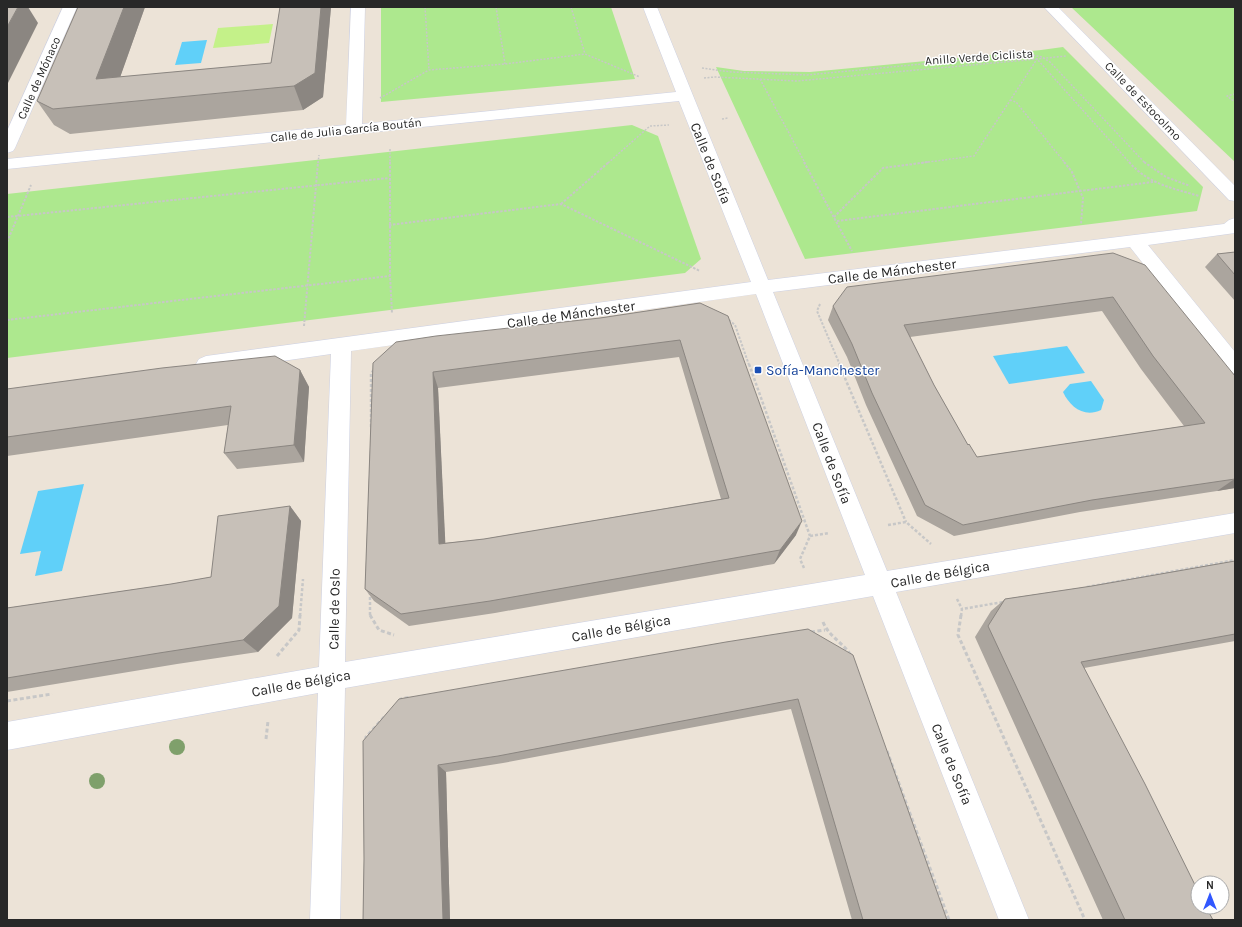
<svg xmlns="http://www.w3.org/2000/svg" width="1242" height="927" viewBox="0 0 1242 927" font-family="Karla,sans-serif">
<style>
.green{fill:#ade88e}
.pitch{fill:#c4f189}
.water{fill:#60d0f9}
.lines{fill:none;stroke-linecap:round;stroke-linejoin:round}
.minor-casing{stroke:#cdd1e3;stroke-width:1}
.path-far3{stroke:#c7c7c7;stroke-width:1.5;stroke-dasharray:2 1.5;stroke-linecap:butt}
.path-far2{stroke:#c7c7c7;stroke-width:2;stroke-dasharray:2.5 1.5;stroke-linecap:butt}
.path-far1{stroke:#c7c7c7;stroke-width:2.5;stroke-dasharray:3 2;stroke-linecap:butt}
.path{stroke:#c7c7c7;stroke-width:3;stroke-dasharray:4 2.5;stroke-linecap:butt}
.minor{fill:#fff;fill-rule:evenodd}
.tree{fill:#7fa06b}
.wall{fill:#aba59e;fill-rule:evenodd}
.shaded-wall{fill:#8b8681}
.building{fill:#c7c0b8;stroke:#8b8681;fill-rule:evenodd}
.transit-dot{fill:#1a4fb4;stroke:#fff;stroke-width:1.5}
.labels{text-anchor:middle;stroke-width:3;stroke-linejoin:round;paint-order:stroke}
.far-street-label{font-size:12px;fill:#282828;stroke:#fff}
.street-label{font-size:14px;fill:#282828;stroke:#fff}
.transit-label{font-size:14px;fill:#164399;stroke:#fff;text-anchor:start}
</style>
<rect width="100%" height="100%" fill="#ece3d7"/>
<g class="green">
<polygon points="381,7 611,7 635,79 381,102"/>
<polygon points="1071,7 1235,7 1235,162"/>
<polygon points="1063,47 1203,187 1197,211 805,259 716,67 744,71 810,72 1041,50"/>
<polygon points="632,125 658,136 701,259 685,273 7,358 7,194"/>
</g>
<polygon class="pitch" points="273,24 269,43 213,48 218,28"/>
<g class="water">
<polygon points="207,40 201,63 175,65 182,42"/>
<polygon points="1067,346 1085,373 1009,384 993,356"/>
<path d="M1091 381 1104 400 1101 410C1084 418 1070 407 1063 392L1070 384Z"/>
<polygon points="84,484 62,571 35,576 41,551 20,554 38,491"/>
</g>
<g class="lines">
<g class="minor-casing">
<g id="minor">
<polygon points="63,7 77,7 15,148 13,151 7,153 7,131"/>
<path d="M351 7H365L362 124 676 92 643 7H657L768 280 1224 224 1229 220 1235 218V233L1148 245 1235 352V374L1228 371 1130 247 773 292 887 571 1235 513V533L896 592 1029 920H999L873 596 345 688 340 920H310L318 693 7 750V722L319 667 331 354 206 372 199 369 196 364 199 359 206 356 751 282 679 101 7 169V159L346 125ZM756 294 865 575 345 662 351 351Z"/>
<polygon points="1044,7 1058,7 1235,186 1235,201 1229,200"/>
</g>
</g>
<g class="path-far3">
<polyline points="425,7 429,70"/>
<polyline points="496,7 505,64"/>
<polyline points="571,7 585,54"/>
<polyline points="702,68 731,72 807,75 1027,54 1042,57 1050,62 1145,163"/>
<polyline points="704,78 715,77 797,81 1037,59 1130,163"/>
<polyline points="760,79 805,163"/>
<polyline points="1235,94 1227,96 1235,102"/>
<polyline points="380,98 429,70 505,64 585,54 640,77"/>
<polyline points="1010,100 1016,102 1065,163"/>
<polyline points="722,119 728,118"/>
<polyline points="390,149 390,163"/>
<polyline points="318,163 319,155"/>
<polyline points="608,163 650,126 669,125"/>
<polyline points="921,163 974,156 1037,59 1066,56"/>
</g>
<g class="path-far2">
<polyline points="390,162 390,276 392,313"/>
<polyline points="804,162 852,251"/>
<polyline points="1064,162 1072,172 1083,198 1081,224"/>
<path d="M1129 162C1148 184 1172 188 1199 196"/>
<polyline points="1144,162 1166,177 1190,186"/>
<polyline points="561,204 609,162"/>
<polyline points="7,217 389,178"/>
<polyline points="834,217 883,168 928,162"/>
<polyline points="837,221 1153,182"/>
<polyline points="389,225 561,204 700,271"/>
<polyline points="7,242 31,185"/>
<polyline points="820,304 817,311 840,365"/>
<polyline points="7,320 390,276"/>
<polyline points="729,320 735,325 749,365"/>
<polyline points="304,326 318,162"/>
</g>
<g class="path-far1">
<polyline points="749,364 810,536"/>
<polyline points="839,364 906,522"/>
<polyline points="371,427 371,373 375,369"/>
<polyline points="888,525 906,522 931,544"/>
<polyline points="804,568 800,559 810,536 829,533"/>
<polyline points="1087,587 1235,560"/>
<polyline points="370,592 370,616"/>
<polyline points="957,599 962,609"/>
<polyline points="300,616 303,579"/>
<polyline points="961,616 962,609 1003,602"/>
</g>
<g class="path">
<polyline points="370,615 379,630 394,635"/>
<polyline points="961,615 958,635 1085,920"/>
<path d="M823 622C829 637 844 643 852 657"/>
<polyline points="811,632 825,630"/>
<polyline points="277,656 299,630 300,615"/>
<polyline points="7,701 52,694"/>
<polyline points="399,701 401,699 411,697"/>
<polyline points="266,739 268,721"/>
<polyline points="366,740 366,737 386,715"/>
<polyline points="887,751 949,920"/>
</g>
<use href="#minor" class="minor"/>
</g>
<g class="tree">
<circle cx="177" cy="747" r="8"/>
<circle cx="97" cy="781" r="8"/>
</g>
<g class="wall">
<polygon points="78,7 145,7 120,77 271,63 280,7 331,7 323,97 303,110 70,134 54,125 37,101"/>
<polygon points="1235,252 1235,301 1205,267 1217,254"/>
<path d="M1113 253 1235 376V488L1217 491 1080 512 954 536 917 516 866 405 847 357 828 320 833 306ZM1102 311 1141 369 1184 426 977 457 968 445 934 385 910 337Z"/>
<path d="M700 303 796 535 774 564 495 613 409 626 374 601 365 589 373 363 600 318ZM679 357 721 499 484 539 445 543 438 388Z"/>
<polygon points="300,370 309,387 304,462 237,469 224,453 228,425 7,456 7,389"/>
<polygon points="290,506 301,521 292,618 258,652 177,664 7,692 7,608 171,584 211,577"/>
<polygon points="1235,561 1235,641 1084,668 1213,920 1103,920 975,637 991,611 1005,599 1092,586"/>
<polygon points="808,629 947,920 852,920 791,709 503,763 446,772 450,920 363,920 364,859 363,741"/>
</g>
<g class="shaded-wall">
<polygon points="18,7 28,7 38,23 7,85 7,27"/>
<polygon points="124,7 145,7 111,103 96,79"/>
<polygon points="321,7 331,7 323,97 303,110 294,86"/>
<polygon points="300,370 309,387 304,462 294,445"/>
<polygon points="433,372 438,388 446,557 439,544"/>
<polygon points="1235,479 1235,488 1217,491 1233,480"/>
<polygon points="290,506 301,521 292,618 258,652 243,640"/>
<polygon points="802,521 796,535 774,564 780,550"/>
<polygon points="438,765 446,772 450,920 443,920"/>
</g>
<g class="building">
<polygon points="7,7 18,7 7,27"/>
<polygon points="78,7 124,7 96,79 271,63 280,7 321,7 315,73 294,86 53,109 37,101"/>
<polygon points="1235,252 1235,275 1217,254"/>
<path d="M1113 253 1145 265 1235 376V479L1092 500 963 525 925 505 872 393 852 344 833 306 847 287ZM1113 297 1153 356 1205 423 977 457 969 444 968 445 934 385 904 325Z"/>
<path d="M700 303 728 316 802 521 780 550 490 601 401 614 365 589 373 363 396 342 436 336 600 318ZM680 340 729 498 484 539 439 544 433 372Z"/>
<polygon points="275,356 300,370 294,445 224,453 231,406 7,437 7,389 162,368"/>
<polygon points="290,506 279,606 243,640 159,653 7,678 7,608 171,584 211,577 218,516"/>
<polygon points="1235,561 1235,634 1081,662 1145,784 1198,891 1198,907 1206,907 1213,920 1125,920 988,626 1005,599 1092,586"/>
<polygon points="808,629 853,655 947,920 863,920 798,699 498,756 438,765 443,920 363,920 364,859 363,741 399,699 726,642"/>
</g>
<rect class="transit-dot" x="754" y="366" width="8" height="8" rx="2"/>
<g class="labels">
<g class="far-street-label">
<text transform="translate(979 57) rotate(-4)" y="4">Anillo Verde Ciclista</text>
<text transform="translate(39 78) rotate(-66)" y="4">Calle de Mónaco</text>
<text transform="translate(1143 101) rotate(46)" y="4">Calle de Estocolmo</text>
<text transform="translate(346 130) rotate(-6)" y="4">Calle de Julia García Boután</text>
</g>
<g class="street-label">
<text transform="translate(711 163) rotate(68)" y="5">Calle de Sofía</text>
<text transform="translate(892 271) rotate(-7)" y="5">Calle de Mánchester</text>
<text transform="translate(571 314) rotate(-8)" y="5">Calle de Mánchester</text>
<text transform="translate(832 463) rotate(69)" y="5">Calle de Sofía</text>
<text transform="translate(940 574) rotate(-10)" y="5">Calle de Bélgica</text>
<text transform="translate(334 609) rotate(-89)" y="5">Calle de Oslo</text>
<text transform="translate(621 628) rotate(-10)" y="5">Calle de Bélgica</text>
<text transform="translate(301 683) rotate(-10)" y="5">Calle de Bélgica</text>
<text transform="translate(952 764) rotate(68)" y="5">Calle de Sofía</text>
</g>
<g class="transit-label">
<text x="766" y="375">Sofía-Manchester</text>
</g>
</g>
<rect width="1242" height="927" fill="none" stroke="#282828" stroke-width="16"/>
<g transform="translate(1210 895)"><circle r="19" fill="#ffffff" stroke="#a9a9a9"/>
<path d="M0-3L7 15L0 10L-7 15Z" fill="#3157ff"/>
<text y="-6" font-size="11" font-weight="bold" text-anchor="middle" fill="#282828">N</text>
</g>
</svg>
